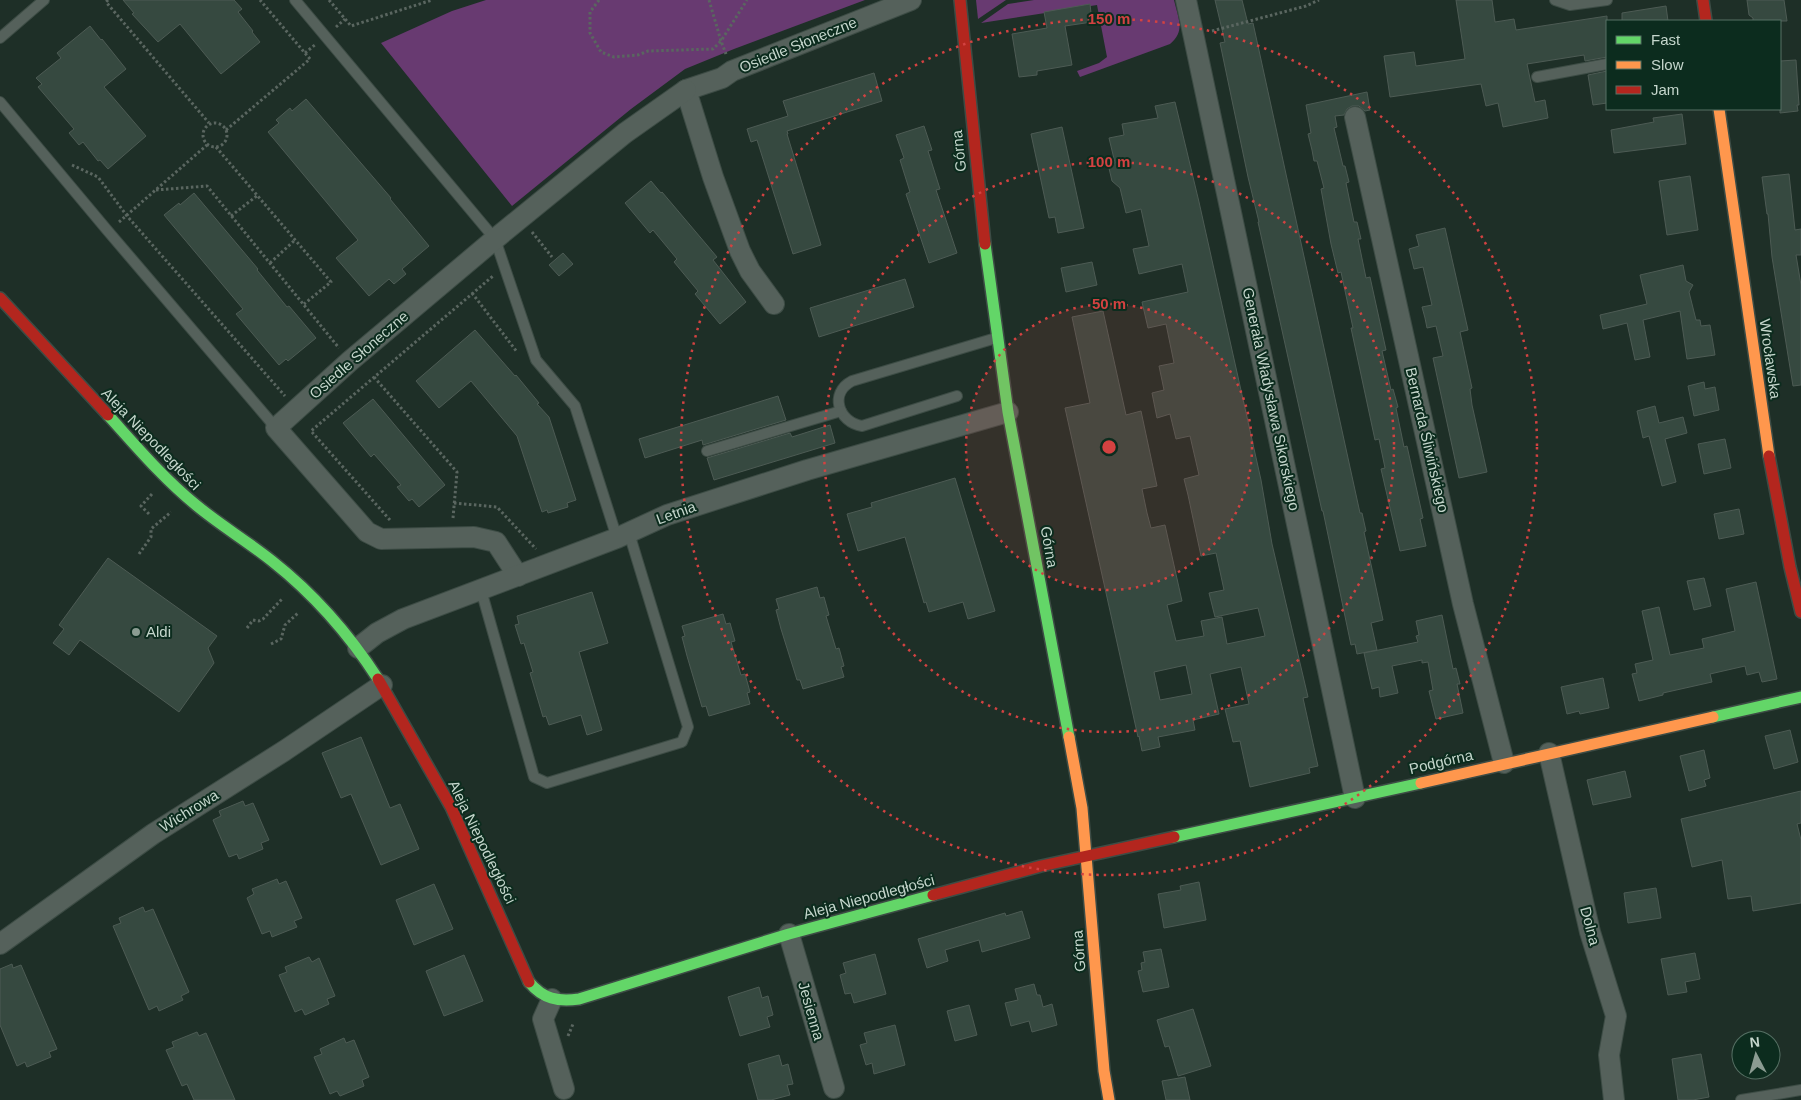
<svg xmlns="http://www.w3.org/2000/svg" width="1801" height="1100" viewBox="0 0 1801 1100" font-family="Arial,sans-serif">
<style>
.green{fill:#683a71}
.building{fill:#364940;stroke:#4d5b54;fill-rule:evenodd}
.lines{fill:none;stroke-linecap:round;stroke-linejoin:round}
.lane-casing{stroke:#3d4c45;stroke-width:12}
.street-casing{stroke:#3d4c45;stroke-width:22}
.fast-casing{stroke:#3d4c45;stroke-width:14}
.slow-casing{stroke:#3d4c45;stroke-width:14}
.jam-casing{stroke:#3d4c45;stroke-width:14}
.path{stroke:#5a6660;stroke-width:3;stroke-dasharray:2.5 2.5;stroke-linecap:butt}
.lane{stroke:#55615b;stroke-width:10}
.street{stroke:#55615b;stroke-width:20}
.fast{stroke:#63d668;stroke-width:11}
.slow{stroke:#ff974d;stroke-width:11}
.jam{stroke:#b3261e;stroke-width:11}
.ring{fill:none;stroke:#d34241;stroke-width:2.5;stroke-dasharray:2.5 5}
.poi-dot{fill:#8b9c92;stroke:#0c2c1e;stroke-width:2}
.labels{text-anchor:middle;stroke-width:4;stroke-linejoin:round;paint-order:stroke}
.street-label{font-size:15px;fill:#c5d6cc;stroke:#0c2c1e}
.poi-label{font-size:15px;fill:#c5d6cc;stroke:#0c2c1e;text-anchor:start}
.centre{fill:#d34241;stroke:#0c2c1e;stroke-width:2.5}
.ring-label{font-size:15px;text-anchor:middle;font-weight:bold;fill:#d34241;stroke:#0c2c1e;stroke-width:4;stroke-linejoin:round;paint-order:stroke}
</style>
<rect width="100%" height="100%" fill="#1e2f27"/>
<g class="green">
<polygon points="486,0 865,0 734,49 685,69 631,109 512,206 381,43 452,11"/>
<polygon points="976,0 1006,0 978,19"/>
<path d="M1034 0H1174C1178 18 1186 31 1170 44L1080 77 1077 71 1099 63 1107 57 1097 5 981 23 1008 4Z"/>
</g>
<g class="building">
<polygon points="123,0 234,0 242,9 238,12 253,31 252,32 260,42 221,74 180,24 158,42 132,14 134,13"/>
<polygon points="1215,0 1242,0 1248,24 1253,23 1360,513 1362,513 1366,531 1364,532 1383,620 1371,623 1377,650 1357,654 1355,644 1351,645 1323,511 1322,511 1258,222 1259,222 1248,177 1220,43 1225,42"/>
<polygon points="1456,0 1492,0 1495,22 1514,19 1516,30 1607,16 1607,57 1585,61 1584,55 1527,64 1535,102 1545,100 1548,118 1503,127 1498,103 1486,106 1481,84 1390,97 1384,56 1414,52 1416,66 1465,59"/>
<polygon points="1747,0 1784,0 1787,21 1753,21 1753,18 1749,15"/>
<polygon points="1090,4 1092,22 1065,26 1072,65 1037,71 1037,75 1019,77 1012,34 1047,28 1044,12"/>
<polygon points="1666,6 1668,21 1622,21 1622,13"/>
<polygon points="90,26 101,40 102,39 126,69 104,87 146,136 108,169 100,160 98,161 83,142 79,145 69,133 74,129 38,87 42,84 36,78 61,58 57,53"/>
<polygon points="1796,60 1799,105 1797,105 1798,111 1780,113 1780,61"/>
<polygon points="1607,71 1607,103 1593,105 1588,75"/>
<polygon points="874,73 882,101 787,131 788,134 787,134 821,245 793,254 757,140 751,142 747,129 788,116 783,101"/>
<polygon points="1367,92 1370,110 1365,111 1359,106 1352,106 1347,109 1344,115 1335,116 1337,127 1334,128 1343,166 1345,166 1349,182 1346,183 1354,222 1357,222 1361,239 1358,239 1366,278 1370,277 1386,350 1382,351 1391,390 1393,389 1398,407 1396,408 1404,447 1407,446 1423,518 1420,519 1426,546 1400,551 1381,469 1385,468 1379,439 1375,440 1351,328 1353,328 1341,272 1338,273 1331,244 1321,189 1324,188 1317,161 1314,161 1312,150 1308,134 1311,133 1306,105"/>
<polygon points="306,99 391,198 390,199 429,246 402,269 406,274 394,284 389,279 369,296 336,258 358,240 268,132 279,123 276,120 290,108 292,111"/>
<path d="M1175 102 1199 202 1261 480 1272 544 1308 697 1303 698 1318 766 1309 768 1310 773 1250 787 1240 741 1233 742 1225 709 1249 704 1241 667 1210 674 1219 714 1193 720 1195 730 1158 737 1160 747 1142 751 1139 736 1138 737 1065 408 1090 403 1072 317 1103 311 1126 415 1141 411 1157 486 1142 489 1147 513 1151 528 1165 525 1182 601 1167 605 1176 641 1204 636 1201 621 1222 617 1227 644 1265 636 1258 608 1215 617 1209 593 1224 590 1216 553 1201 556 1188 495 1184 479 1199 475 1190 436 1176 439 1170 414 1157 418 1152 393 1164 390 1159 366 1174 363 1166 324 1148 328 1142 302 1188 292 1182 264 1139 274 1133 249 1149 246 1141 209 1126 213 1120 188 1112 181 1108 164 1115 163 1109 138 1124 135 1122 124 1158 118 1155 106ZM1186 665 1192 694 1160 700 1154 672Z"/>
<polygon points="1682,114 1686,144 1614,153 1611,130 1654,122 1653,118"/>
<polygon points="924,126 932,150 928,151 940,189 936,190 957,253 929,263 906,194 910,192 900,160 904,158 896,135"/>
<polygon points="1062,127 1084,228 1058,233 1055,217 1049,218 1031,134"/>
<polygon points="1789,174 1795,230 1801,229 1801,255 1796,255 1801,285 1801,385 1793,386 1772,257 1768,214 1767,214 1762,177"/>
<polygon points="1690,176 1698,230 1667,235 1659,181"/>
<polygon points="651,181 661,193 662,192 717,257 713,260 746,302 720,324 695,294 698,291 674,262 677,259 653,230 650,233 625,203"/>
<polygon points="194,193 258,269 257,270 287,307 289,306 316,338 288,361 286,359 279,365 236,314 243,309 164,215 179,203 180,205"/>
<polygon points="1445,228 1468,330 1460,332 1472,388 1470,389 1472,405 1487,472 1459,478 1433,358 1443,356 1436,326 1427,328 1425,318 1422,307 1432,305 1423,267 1414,269 1409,249 1419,246 1416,235"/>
<polygon points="563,253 573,264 559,276 549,265"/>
<polygon points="1092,262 1097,285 1066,292 1061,268"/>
<polygon points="1683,265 1686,281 1693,285 1689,292 1696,320 1700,320 1701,326 1710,325 1715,355 1687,359 1680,311 1643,320 1650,357 1635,360 1627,323 1603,329 1600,315 1647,304 1640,275"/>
<polygon points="905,279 914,307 819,337 810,308"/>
<polygon points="475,330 515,376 516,375 539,403 537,404 549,417 576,500 567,503 568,507 548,513 547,510 542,512 517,436 471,381 439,408 416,381"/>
<polygon points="1704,382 1705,389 1715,387 1719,410 1694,416 1688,386"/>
<polygon points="778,396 786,420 703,445 702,440 645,458 639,439"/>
<polygon points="373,399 445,485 419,507 412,499 409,501 397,487 401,485 374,454 371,457 343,423"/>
<polygon points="1655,406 1659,423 1683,417 1687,433 1665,439 1676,482 1662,486 1649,436 1643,438 1637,411"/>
<polygon points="830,425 835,443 714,480 707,458 790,433 792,437"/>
<polygon points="1725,439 1731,468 1704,474 1698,444"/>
<polygon points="955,478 995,611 968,619 963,602 929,612 926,602 924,603 905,537 858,551 847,514 872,507 871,503"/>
<polygon points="1739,509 1744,534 1719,539 1714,514"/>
<polygon points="108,558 217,636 208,648 214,663 179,712 80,640 69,655 53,643 64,629 59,625"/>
<polygon points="1704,578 1711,606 1694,610 1687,581"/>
<polygon points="1756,582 1777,679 1762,682 1759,672 1747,675 1745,666 1710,674 1712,682 1663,693 1663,695 1639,701 1632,674 1637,673 1635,664 1653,660 1642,611 1659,607 1670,655 1704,648 1702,639 1735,631 1726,589"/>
<polygon points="817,587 820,598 824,597 829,615 826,616 836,649 839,648 844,666 841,667 844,677 803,689 800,680 797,680 781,629 776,610 779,609 776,599"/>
<polygon points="592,592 608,643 579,652 602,730 587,735 581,715 549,725 546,716 543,717 530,673 533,672 524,643 521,644 515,625 519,624 517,616"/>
<polygon points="723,614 726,624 730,623 735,641 731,642 741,675 745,674 750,692 747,693 750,704 709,716 706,706 702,707 687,656 682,637 685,636 682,626"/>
<polygon points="1442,615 1453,669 1456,668 1460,684 1457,684 1463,713 1436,719 1429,691 1433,690 1428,662 1422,663 1422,660 1392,666 1398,693 1380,697 1379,687 1372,689 1364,653 1418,642 1416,636 1419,635 1416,621"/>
<polygon points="1603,678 1609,708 1580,714 1579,711 1567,714 1561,687"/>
<polygon points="1790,730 1798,762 1774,769 1765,736"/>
<polygon points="361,737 390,808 400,804 419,849 381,865 351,794 341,798 322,753"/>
<polygon points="1704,750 1710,778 1704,780 1706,786 1689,791 1680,756"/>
<polygon points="1625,771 1631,797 1593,805 1587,780"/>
<polygon points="1801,791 1801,823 1797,824 1801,840 1801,903 1753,911 1751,896 1728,899 1722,860 1692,867 1681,819"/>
<polygon points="243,801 245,806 253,803 269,840 261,843 263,849 239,859 237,854 229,857 213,820 221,816 219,811"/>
<polygon points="277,879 279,884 286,881 302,918 294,921 297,927 272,937 270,931 262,934 247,898 254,894 252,889"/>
<polygon points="1199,882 1206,920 1164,928 1158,894 1181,890 1180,886"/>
<polygon points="434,884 453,929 414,945 396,900"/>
<polygon points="1656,888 1661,918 1628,923 1624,893"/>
<polygon points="143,907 145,912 153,909 189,992 181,996 183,1000 159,1011 157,1006 149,1010 113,926 121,923 119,918"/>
<polygon points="1022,911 1030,938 982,952 979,940 945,950 948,961 927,968 918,939 1005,913 1006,916"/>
<polygon points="1161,949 1169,987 1143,992 1138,971 1142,970 1141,963 1145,962 1143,952"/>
<polygon points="1695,953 1700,979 1685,982 1687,992 1668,995 1661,959"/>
<polygon points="875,954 886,994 854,1003 851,993 845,994 840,975 846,973 843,963"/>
<polygon points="464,955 483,1001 444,1016 426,971"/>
<polygon points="309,957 312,962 319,958 335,996 327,999 329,1004 305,1015 302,1009 295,1012 279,975 287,972 285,967"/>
<polygon points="12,964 13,968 21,965 57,1049 49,1052 51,1057 27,1067 25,1062 17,1066 0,1025 0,969"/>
<polygon points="1034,984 1037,995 1040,995 1043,1007 1052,1004 1057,1025 1032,1032 1029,1021 1011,1026 1005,1003 1018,1000 1015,989"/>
<polygon points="759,987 762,998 768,996 773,1015 767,1017 770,1027 740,1036 728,997"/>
<polygon points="969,1005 977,1035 955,1041 947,1011"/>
<polygon points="1193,1009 1211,1066 1178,1076 1169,1046 1165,1047 1157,1020"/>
<polygon points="895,1025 905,1065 874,1074 872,1063 866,1065 860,1045 867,1043 864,1033"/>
<polygon points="197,1032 199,1036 206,1033 235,1100 194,1100 187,1084 182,1086 166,1050 174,1047 172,1042"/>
<polygon points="344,1038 346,1043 354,1040 369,1077 362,1080 364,1086 340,1096 337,1091 330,1094 314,1057 322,1054 320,1049"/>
<polygon points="1701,1054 1709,1097 1693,1100 1678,1100 1672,1059"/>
<polygon points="779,1055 782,1066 788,1064 793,1084 787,1085 790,1095 771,1100 758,1100 748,1064"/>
<polygon points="1185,1077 1190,1100 1166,1100 1162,1081"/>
</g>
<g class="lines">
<g class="lane-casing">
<g id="lane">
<polyline points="295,0 495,239 536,360 575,406 617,538"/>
<polyline points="1555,0 1570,5 1607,0"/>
<polyline points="0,38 44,0"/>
<polyline points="1537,77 1607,64"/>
<polyline points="0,102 107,230 276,428"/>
<path d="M957 396 862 426C838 422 829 393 852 381L996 338"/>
<polyline points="707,451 841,411"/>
<polyline points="481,590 534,777 547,783 682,742 688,727 629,533"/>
<polyline points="1741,1100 1801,1090"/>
</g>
</g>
<g class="street-casing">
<g id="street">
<polyline points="1186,0 1355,798"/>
<polyline points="1355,117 1463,604 1504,763"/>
<polyline points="774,304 750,271 740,251 713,177 686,90 722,78 732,71 911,0"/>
<polyline points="518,576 496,542 474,537 381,539 367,532 276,428 350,361 495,239 625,133 686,90"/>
<polyline points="358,648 377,633 403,619 617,538 667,515 807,470 1008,412"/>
<polyline points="1549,753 1590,932 1616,1016 1609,1055 1614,1100"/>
<polyline points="789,934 834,1088"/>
<polyline points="0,944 153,834 284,751 382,685"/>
<polyline points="552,999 543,1019 564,1089"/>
</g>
</g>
<g class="fast-casing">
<g id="fast">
<polyline points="985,244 1008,412 1069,737"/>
<path d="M108 415C136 446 163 478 196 505 220 525 247 541 272 561 315 595 349 634 378 679"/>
<polyline points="1713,717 1801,697"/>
<polyline points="1174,837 1421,783"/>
<path d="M529 982C543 999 558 1002 579 999L789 934 933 895"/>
</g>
</g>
<g class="slow-casing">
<g id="slow">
<polyline points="1719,109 1769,456"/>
<polyline points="1069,737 1082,808 1104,1071 1109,1100"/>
<polyline points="1421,783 1713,717"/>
</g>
</g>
<g class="jam-casing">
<g id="jam">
<polyline points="960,0 985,244"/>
<polyline points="1703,0 1706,21"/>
<polyline points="0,298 108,415"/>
<polyline points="1769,456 1790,567 1801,612"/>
<polyline points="378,679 451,807 529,982"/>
<polyline points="933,895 1041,866 1174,837"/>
</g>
</g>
<g class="path">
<polyline points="108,0 106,2 209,123"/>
<polyline points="329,0 351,26 432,0"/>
<polyline points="599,0 590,12 590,33 601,52 614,57 638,55 648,51 713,49 721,41 726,54"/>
<polyline points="709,0 721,41 747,0"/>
<polyline points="336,27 345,19"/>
<polyline points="1212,31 1306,6 1319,0"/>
<polyline points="305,53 316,44"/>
<circle cx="215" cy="135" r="12"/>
<polyline points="226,130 310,59 260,0"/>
<polyline points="216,147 331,282 304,304"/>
<polyline points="72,165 98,177 127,216 285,396"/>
<polyline points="156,190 207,186 339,348"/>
<polyline points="231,216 258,195"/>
<polyline points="119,222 207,145"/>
<polyline points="532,232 552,257"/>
<polyline points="270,263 295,240"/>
<polyline points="472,293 517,352"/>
<polyline points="374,377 457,472 453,518"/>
<polyline points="454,503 497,507 536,549"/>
<polyline points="149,514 141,506 152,494"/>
<polyline points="390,520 311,431 493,276"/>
<polyline points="139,554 151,537 151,529 171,512"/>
<polyline points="247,628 253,620 259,621 263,619 282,599"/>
<polyline points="271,644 281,639 285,625 298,613"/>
<polyline points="568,1036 573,1024"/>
</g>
<use href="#lane" class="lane"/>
<use href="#street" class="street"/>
<use href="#fast" class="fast"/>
<use href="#slow" class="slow"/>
<use href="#jam" class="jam"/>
</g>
<circle cx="1109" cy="447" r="143" fill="#d34241" fill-opacity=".12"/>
<g class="ring">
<circle cx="1109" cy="447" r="143"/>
<circle cx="1109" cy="447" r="285"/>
<circle cx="1109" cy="447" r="428"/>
</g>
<circle class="poi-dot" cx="136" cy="632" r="5"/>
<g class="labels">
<g class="street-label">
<text transform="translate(798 45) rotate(-22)" y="5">Osiedle Słoneczne</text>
<text transform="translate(959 151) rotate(-96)" y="5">Górna</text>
<text transform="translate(359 355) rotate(-41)" y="5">Osiedle Słoneczne</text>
<text transform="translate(1770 359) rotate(82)" y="5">Wrocławska</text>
<text transform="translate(1271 399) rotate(78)" y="5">Generała Władysława Sikorskiego</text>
<text transform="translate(151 439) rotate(46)" y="5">Aleja Niepodległości</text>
<text transform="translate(1427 440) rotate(77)" y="5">Bernarda Śliwińskiego</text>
<text transform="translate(676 513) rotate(-20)" y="5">Letnia</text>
<text transform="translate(1049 547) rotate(80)" y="5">Górna</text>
<text transform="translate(1441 762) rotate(-13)" y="5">Podgórna</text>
<text transform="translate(189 811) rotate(-32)" y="5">Wichrowa</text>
<text transform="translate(482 842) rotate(64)" y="5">Aleja Niepodległości</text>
<text transform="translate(869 897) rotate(-15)" y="5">Aleja Niepodległości</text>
<text transform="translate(1590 926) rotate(75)" y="5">Dolna</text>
<text transform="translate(1079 951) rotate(-94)" y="5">Górna</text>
<text transform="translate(811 1011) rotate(74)" y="5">Jesienna</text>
</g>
<g class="poi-label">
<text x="146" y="637">Aldi</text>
</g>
</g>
<circle cx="1109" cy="447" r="8" class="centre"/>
<g class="ring-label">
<text x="1109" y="24">150 m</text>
<text x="1109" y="167">100 m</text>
<text x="1109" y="309">50 m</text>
</g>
<rect x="1606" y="20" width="175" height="90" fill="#0c2c1e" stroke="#567064"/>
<rect x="1616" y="36" width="25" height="8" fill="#63d668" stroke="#567064"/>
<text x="1651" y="45" font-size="15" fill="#c5d6cc">Fast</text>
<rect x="1616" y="61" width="25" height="8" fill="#ff974d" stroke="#567064"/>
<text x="1651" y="70" font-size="15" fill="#c5d6cc">Slow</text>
<rect x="1616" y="86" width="25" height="8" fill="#b3261e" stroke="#567064"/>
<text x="1651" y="95" font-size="15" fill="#c5d6cc">Jam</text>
<g transform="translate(1756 1055) rotate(354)"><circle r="24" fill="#0c2c1e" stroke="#567064"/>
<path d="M0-4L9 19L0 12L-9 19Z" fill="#8b9c92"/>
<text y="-8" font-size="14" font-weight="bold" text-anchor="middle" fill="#c5d6cc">N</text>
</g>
</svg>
